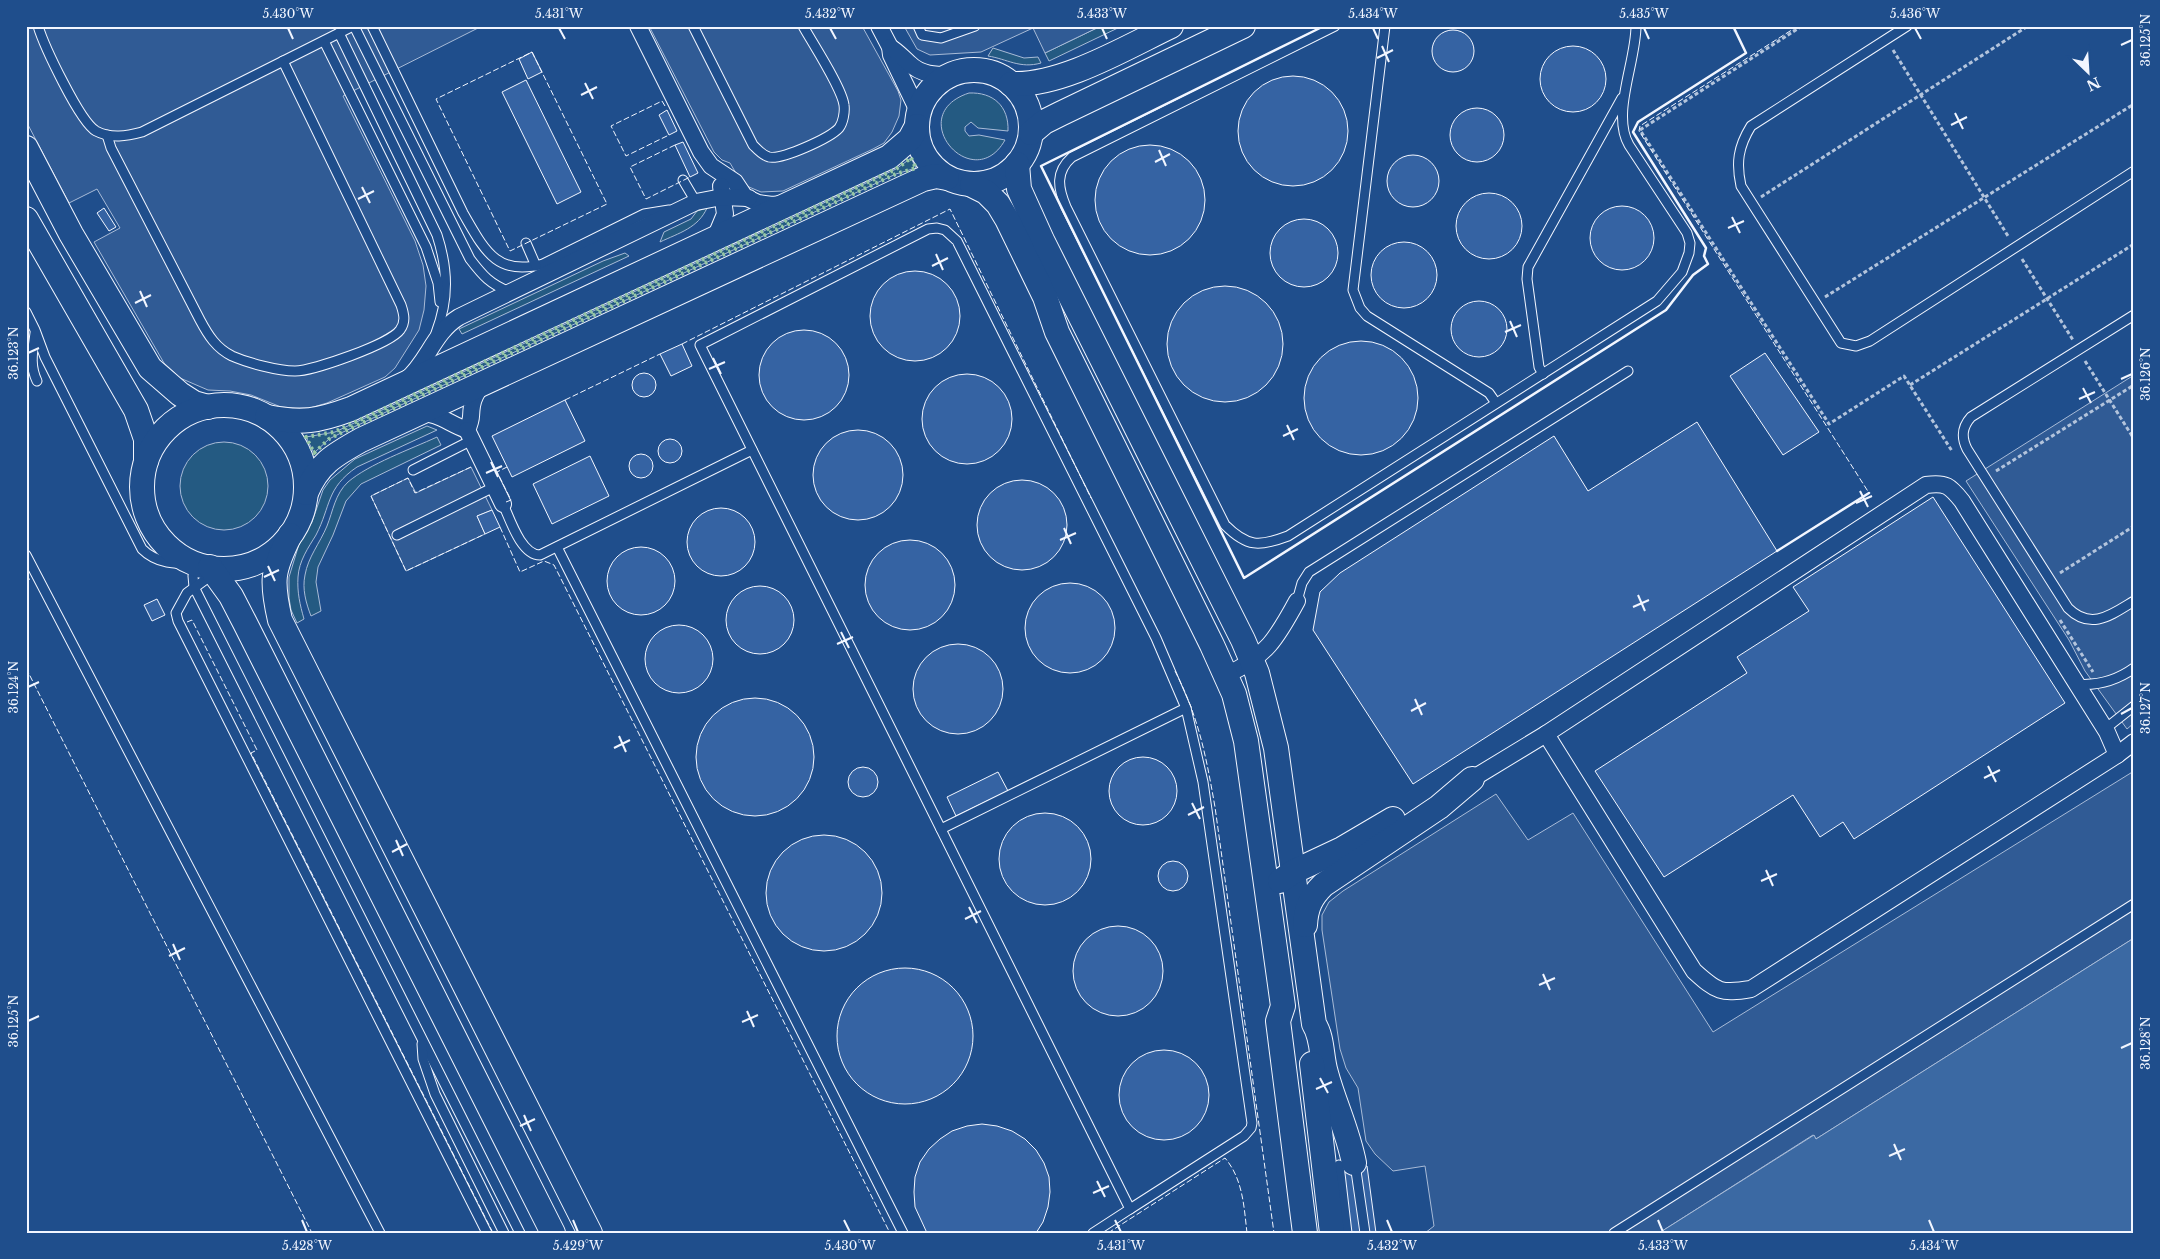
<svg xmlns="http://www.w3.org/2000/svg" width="2160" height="1259" viewBox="0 0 2160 1259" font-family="'Libre Baskerville',serif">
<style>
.green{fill:#245a82;stroke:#a8bbd7}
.parking{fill:#305b95;stroke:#a8bbd7}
.water{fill:#3b69a3;stroke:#a8bbd7}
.building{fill:#3563a3;stroke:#f2f6ff}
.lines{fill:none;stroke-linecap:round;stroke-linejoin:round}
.lane-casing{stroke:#f2f6ff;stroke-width:11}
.street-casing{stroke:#f2f6ff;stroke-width:18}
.secondary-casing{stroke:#f2f6ff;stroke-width:26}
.path{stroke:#b3c4dc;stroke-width:3;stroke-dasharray:4 2.5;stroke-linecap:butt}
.lane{stroke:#1f4e8c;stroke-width:9}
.street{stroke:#1f4e8c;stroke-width:16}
.secondary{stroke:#1f4e8c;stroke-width:24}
.hedge{stroke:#97c8a6;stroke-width:4;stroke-dasharray:2.5 4;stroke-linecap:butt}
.fence{stroke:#f2f6ff;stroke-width:1;stroke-dasharray:6 2.5;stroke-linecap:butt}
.wall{stroke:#f2f6ff;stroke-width:2.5}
.ticks{fill:none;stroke:#f2f6ff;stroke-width:2}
.neatline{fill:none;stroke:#f2f6ff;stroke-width:2}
.ticks-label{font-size:12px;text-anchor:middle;fill:#f2f6ff}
</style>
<rect width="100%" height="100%" fill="#1f4e8c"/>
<g class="green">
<polygon points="1101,26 1122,26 1049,61 1045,53"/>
<path d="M993 48 1024 58 1038 57 1041 63C1020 69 1007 59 988 56Z"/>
<path d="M969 93C993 92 1009 106 1008 131L978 128 971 122 965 127V131L969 136 979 135 1005 140C973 197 902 115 969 93Z"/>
<polygon points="911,158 916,168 896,174 341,433 329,439 314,453 306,437 335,432 896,169"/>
<path d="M707 208C698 228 679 233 660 242L664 232 691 219 697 211Z"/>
<polygon points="625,253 629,256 462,334 459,329 603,261"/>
<path d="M427 426 437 430 357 467C326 488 331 506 316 535 308 548 299 561 298 577 297 592 300 605 304 619L297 623 291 610 289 598V577L299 544 312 522 323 490 330 480 355 459Z"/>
<path d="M437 437 441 445 361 484 346 501 333 535 318 567 316 582 321 611 311 616C306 603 302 589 305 575 308 557 320 543 327 526 333 511 335 494 348 482 369 464 411 449 437 437Z"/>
<circle cx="224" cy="486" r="44"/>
</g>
<g class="parking">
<polygon points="26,26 482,26 343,96 415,241 423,265 426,286 424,310 419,330 395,368 385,377 327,403 310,408 296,408 281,407 251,395 230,391 208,390 180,378 164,363 94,242 120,228 97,189 69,203 26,121"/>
<polygon points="649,26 862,26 898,91 901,100 899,116 892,132 884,143 873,149 783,191 761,192 749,187 740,180 730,163 722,160 714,152"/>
<polygon points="904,26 1101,26 1045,53 1033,28 981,52 930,55 917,49"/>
<polygon points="2134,375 2134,723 2127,729 2085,671 2069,640 1966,481"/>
<polygon points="471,467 492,510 477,516 485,534 406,571 371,496 408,478 416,493"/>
<polygon points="2134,771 2134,938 1816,1139 1813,1135 1659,1233 1425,1233 1434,1226 1425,1166 1393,1171 1375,1154 1366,1141 1358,1088 1346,1068 1340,1049 1322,930 1322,915 1329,902 1343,891 1496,794 1528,840 1573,813 1713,1032"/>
</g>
<polygon class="water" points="2134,938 2134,1233 1659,1233 1814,1135 1816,1139"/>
<g class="building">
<circle cx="1453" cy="51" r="21"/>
<circle cx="1573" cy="79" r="33"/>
<polygon points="532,52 542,72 528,79 519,59"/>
<circle cx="1293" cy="131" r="55"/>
<polygon points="526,80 581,192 557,204 502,92"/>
<circle cx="1477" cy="135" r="27"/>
<polygon points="667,110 677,131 669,135 659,115"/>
<polygon points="683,142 698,173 690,177 675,145"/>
<circle cx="1150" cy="200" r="55"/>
<circle cx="1413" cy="181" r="26"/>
<circle cx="1489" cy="226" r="33"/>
<circle cx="1622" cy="238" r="32"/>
<polygon points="104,208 116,227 109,231 97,213"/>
<circle cx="1304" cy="253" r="34"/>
<circle cx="1404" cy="275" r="33"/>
<circle cx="915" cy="316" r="45"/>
<circle cx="1225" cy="344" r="58"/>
<circle cx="1479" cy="329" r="28"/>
<circle cx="804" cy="375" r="45"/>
<circle cx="1361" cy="398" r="57"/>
<polygon points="682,344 692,366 671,376 660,354"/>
<polygon points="1765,353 1819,432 1783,455 1730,376"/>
<circle cx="644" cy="385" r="12"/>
<circle cx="967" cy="419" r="45"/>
<polygon points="565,400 585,441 512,477 492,436"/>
<polygon points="1697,422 1777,551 1413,784 1313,630 1320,592 1340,573 1554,436 1588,491"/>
<circle cx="858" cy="475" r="45"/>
<circle cx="670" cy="451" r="12"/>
<circle cx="641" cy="466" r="12"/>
<polygon points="590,456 609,496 552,524 533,484"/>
<circle cx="1022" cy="525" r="45"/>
<polygon points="1933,497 2065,703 1854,839 1843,822 1820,837 1793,795 1664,877 1595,771 1747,673 1737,657 1809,611 1793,587"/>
<circle cx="721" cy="542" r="34"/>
<polygon points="492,510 500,527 485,534 477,516"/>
<circle cx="910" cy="585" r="45"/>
<circle cx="641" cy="581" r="34"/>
<circle cx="1070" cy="628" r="45"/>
<circle cx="760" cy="620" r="34"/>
<polygon points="157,599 165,615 152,621 144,605"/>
<circle cx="679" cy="659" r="34"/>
<circle cx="958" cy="689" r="45"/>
<circle cx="755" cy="757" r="59"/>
<circle cx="1143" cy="791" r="34"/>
<circle cx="863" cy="782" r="15"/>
<polygon points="998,772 1008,791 956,816 947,797"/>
<circle cx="1045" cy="859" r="46"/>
<circle cx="824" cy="893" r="58"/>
<circle cx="1173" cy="876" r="15"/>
<circle cx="1118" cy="971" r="45"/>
<circle cx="905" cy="1036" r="68"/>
<circle cx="1164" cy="1095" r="45"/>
<polygon points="982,1124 997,1126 1012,1131 1025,1139 1036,1150 1044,1163 1049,1177 1050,1192 1048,1207 1043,1222 1036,1233 927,1233 915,1207 914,1192 915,1177 920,1162 929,1149 940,1139 952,1131 967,1126"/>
<polygon points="1367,1166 1376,1233 1321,1233 1313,1174"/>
</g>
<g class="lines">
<g class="lane-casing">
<g id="lane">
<path d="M38 26C44 46 80 122 96 131 111 139 127 136 142 132L353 26"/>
<path d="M354 26 470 259C483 276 490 284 510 292"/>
<path d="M372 26 463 213C484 249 496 277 543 264L644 214 669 210"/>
<path d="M693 26 753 145C758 150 762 155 769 157 782 160 830 138 839 128 843 123 845 112 844 105 842 88 813 44 803 26"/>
<polyline points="918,26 922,35 941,38 975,26"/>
<path d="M1335 26 1072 157C1055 172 1058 188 1066 207L1225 525C1247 547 1259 547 1288 536L1657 301 1682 272 1689 253 1690 243 1687 233 1629 145C1611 114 1636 62 1636 26"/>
<polyline points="1385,26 1353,290 1360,308 1367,316 1489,393 1496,403"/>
<path d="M1907 26 1751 126C1738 147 1736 163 1741 186L1841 343 1856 346 1870 341 2134 171"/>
<path d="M339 33 437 235C448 269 449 299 436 333"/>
<polyline points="324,41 426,247 438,283 440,302"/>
<path d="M107 135 111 148 200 320C208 335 216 348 232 356 248 363 278 371 295 371 313 371 390 344 400 330 406 322 404 314 401 305L283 61"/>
<polyline points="683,180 696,202"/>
<polygon points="937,228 945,230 957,241 1156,638 1186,708 1203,782 1252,1123 1251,1128 1244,1136 1130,1209 700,345 928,229"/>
<polyline points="526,243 536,266"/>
<path d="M26 312 35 330 45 357 142 549C157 564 176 564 196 564"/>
<path d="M2134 315 1971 417C1962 427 1961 437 1967 449L2068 608C2091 631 2111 615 2134 601"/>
<path d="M35 333C33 350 29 364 37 381"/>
<polyline points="1543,374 1539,367 1527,279 1528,267 1622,98"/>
<polyline points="413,470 472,440"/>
<path d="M503 504C510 519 521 555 540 555L752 450"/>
<polyline points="397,535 494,487"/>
<polyline points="557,547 903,1233"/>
<polyline points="26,555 380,1233"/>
<polyline points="200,565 193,576 194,587 520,1233"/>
<polyline points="213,574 187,593 176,613 178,621 487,1233"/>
<polyline points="1297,601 1302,583 1309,572 1628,371"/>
<path d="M2076 684C2098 686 2116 681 2134 668"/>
<polyline points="2105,729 2134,706"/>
<polyline points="941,829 1186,708"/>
<polyline points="422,1044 423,1059 435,1094 504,1233"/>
<polyline points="1355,1164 1365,1233"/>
<polyline points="1339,1165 1347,1233"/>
<polyline points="1093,1233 1130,1209"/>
<polyline points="1614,1233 2134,904"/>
</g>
</g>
<g class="street-casing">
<g id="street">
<polyline points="638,26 701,152 711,166 735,182 745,197 758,203 772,205 782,204"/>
<polyline points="879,26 890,47 891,55 919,113"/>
<path d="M890 47C898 52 902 57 909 63 921 75 935 75 951 75"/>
<polyline points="715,238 725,214 721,186"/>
<path d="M406 380C428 362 433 333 459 317L696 202 722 197 749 198"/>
<path d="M418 413C438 412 449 424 467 430 473 417 470 418 472 406 473 397 478 390 483 383"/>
<polyline points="467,430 503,504"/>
<path d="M1226 675C1266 657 1277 638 1297 601"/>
<path d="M1546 734 1694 971C1717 992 1721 994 1751 989L2117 755 2134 742"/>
<path d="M1472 779 1546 734 1926 485C1946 482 1950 486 1962 501L2107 732 2117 755"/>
</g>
</g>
<g class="secondary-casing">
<g id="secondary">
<circle cx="974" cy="127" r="57"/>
<path d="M1011 84C1062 86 1125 48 1171 26"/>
<polyline points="1031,133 1044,122 1060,114 1243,26"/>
<polyline points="26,148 71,234 150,368 180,394 194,403 208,407"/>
<path d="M1017 164 1019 189 1042 240 1243 640 1257 673 1276 748 1314 1024C1323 1038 1321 1057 1326 1073 1334 1103 1348 1131 1354 1163"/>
<polyline points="972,185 986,192 998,204 1007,219 1045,297 1057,332 1212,645 1234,694 1246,741 1283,1006 1278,1021 1305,1233"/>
<polyline points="26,219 136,410 146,439 146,461"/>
<circle cx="224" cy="487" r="82"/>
<path d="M267 417C302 424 318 421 351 409L889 157 910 139 917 126"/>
<path d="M306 493C318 464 334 455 361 440L923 179 936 176 947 178"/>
<path d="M290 535C272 571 271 581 280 620L590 1233"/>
<polyline points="210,567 231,596 245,623 553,1233"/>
<polyline points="1280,881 1293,872 1342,849 1393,819"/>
<path d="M1305 925C1306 907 1311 897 1323 885L1439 807 1472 779"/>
<polyline points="1312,1064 1332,1233"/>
</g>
</g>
<g class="path">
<polyline points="1802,26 1640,130 1829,424 1904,376 1952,451"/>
<polyline points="1893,50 2008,236"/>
<polyline points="1761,197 2028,26"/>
<polyline points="2022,259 2073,340"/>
<polyline points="1825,297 2134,104"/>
<polyline points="2085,361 2134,439"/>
<polyline points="1910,385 2134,244"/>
<polyline points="1996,471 2134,385"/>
<polyline points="2060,573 2134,526"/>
<polyline points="2060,620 2093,672"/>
</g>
<use href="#lane" class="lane"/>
<use href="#street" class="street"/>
<use href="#secondary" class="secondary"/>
<polygon class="hedge" points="911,158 916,168 896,174 341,433 329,439 314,453 306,437 334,432 896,169"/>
<g class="fence">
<polyline points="1798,26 1640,126 1639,131 1869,493"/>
<polygon points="532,52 607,204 510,251 436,99"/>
<polyline points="665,106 662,101 611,126 626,156 669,135"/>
<polyline points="675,145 630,167 646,199 690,177"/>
<polyline points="682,344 950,209 1091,498"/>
<polyline points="565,400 660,354"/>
<polyline points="471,467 415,493 408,478 371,496 406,571 485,534"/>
<polyline points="506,502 511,500 497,472 507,467"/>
<polyline points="500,527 520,572 544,561 554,565 890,1233"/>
<polyline points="26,580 30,579"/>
<polyline points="187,622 192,620 257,750 251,753 493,1233"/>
<polyline points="26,668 312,1233"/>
<path d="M1175 671C1199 718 1206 756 1215 807L1274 1233"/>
<path d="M1108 1233 1225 1158C1243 1179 1244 1207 1247 1233"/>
</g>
<g class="wall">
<polyline points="1324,26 1041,166 1244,578 1666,310 1693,275 1708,264 1704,256 1706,248 1633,132 1638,122 1746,53 1733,26"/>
<polyline points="1777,551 1869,493"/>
</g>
</g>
<path class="ticks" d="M288 28 293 39M559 28 565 39M830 28 836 39M1102 28 1107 39M1373 28 1378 39M1644 28 1649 39M1915 28 1921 39M2121 45 2132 40M1382 46 1389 62M1377 58 1393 50M585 83 593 99M581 95 597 87M1955 113 1963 129M1951 125 1967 117M1159 150 1166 166M1155 162 1170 154M362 187 370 203M358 199 374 191M1732 217 1740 233M1728 228 1744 221M936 254 943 270M932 266 948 258M140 291 147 307M135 303 151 295M1510 321 1517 337M1505 332 1521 325M28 353 39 348M713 358 721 374M709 369 725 362M2121 379 2132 374M2083 388 2091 403M2079 399 2095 392M1287 425 1294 440M1283 436 1298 429M491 462 498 477M486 473 502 466M1860 491 1868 507M1856 503 1872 496M1064 528 1071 544M1060 540 1076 533M268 566 275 581M264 577 279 570M1638 595 1645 611M1633 607 1649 600M841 632 849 648M837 644 853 637M28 687 39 682M1415 699 1422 715M1411 711 1426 703M2121 714 2132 708M619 736 626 752M614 748 630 740M1988 766 1996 782M1984 778 2000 770M1192 803 1200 819M1188 815 1204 807M396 840 403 856M392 852 407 844M1766 870 1773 886M1761 881 1777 874M969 907 977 923M965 919 981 911M173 944 180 960M169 956 185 948M1543 974 1550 990M1539 985 1555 978M747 1011 754 1027M28 1021 39 1016M742 1022 758 1015M2121 1048 2132 1043M1320 1078 1328 1093M1316 1089 1332 1082M524 1115 531 1131M520 1126 535 1119M1894 1144 1901 1160M1889 1156 1905 1149M1097 1181 1105 1197M1093 1193 1109 1186M302 1220 307 1232M573 1220 578 1232M844 1220 850 1232M1115 1220 1121 1232M1387 1220 1392 1232M1658 1220 1663 1232M1929 1220 1934 1232"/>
<rect width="2160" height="1259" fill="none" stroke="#1f4e8c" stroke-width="55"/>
<g transform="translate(2088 72) rotate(155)" stroke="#1f4e8c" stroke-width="4" paint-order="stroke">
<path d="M0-4L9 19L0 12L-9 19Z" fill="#f2f6ff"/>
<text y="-8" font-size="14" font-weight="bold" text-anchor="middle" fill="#f2f6ff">N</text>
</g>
<rect x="28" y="28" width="2104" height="1204" class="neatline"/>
<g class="ticks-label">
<text x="288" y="18">5.430°W</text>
<text x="559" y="18">5.431°W</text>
<text x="830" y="18">5.432°W</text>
<text x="1102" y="18">5.433°W</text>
<text x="1373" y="18">5.434°W</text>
<text x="1644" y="18">5.435°W</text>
<text x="1915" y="18">5.436°W</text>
<text transform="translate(2146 40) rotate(-90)" y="4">36.125°N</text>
<text transform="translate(14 353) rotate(-90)" y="4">36.123°N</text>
<text transform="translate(2146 374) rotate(-90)" y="4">36.126°N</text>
<text transform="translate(14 687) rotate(-90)" y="4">36.124°N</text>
<text transform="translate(2146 708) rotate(-90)" y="4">36.127°N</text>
<text transform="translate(14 1021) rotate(-90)" y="4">36.125°N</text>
<text transform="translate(2146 1043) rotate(-90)" y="4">36.128°N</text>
<text x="307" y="1250">5.428°W</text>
<text x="578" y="1250">5.429°W</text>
<text x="850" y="1250">5.430°W</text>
<text x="1121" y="1250">5.431°W</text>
<text x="1392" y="1250">5.432°W</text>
<text x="1663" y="1250">5.433°W</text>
<text x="1934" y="1250">5.434°W</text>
</g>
</svg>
